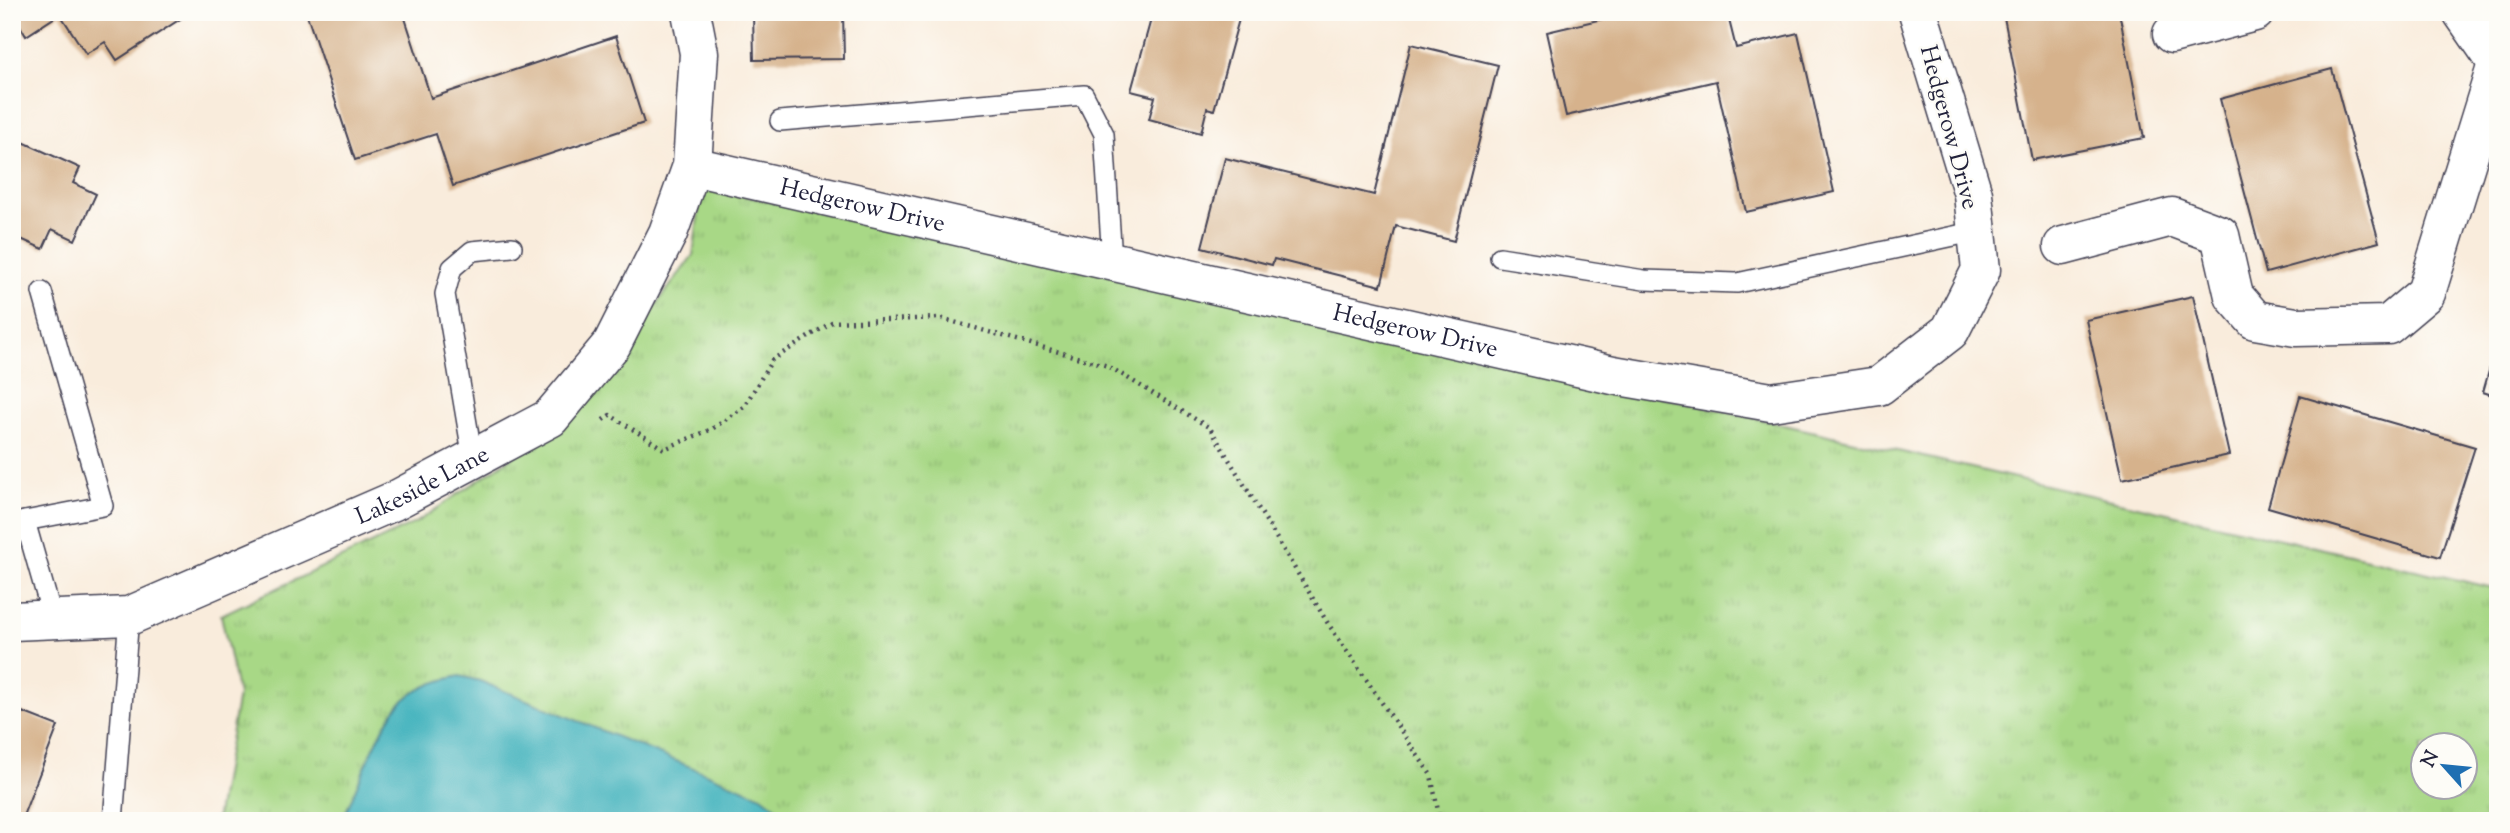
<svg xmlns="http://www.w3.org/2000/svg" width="2510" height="833" viewBox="0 0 2510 833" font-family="'Sorts Mill Goudy',serif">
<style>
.park{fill:url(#park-tufts);stroke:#657d60;stroke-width:2;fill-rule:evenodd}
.water{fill:#44b4be;stroke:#336b7c;stroke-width:2}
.building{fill:#d6b28c}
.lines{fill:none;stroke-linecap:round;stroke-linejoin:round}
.lane-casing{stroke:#424053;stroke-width:22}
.street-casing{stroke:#424053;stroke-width:41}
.path{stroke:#424053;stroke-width:4.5;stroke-dasharray:2 5;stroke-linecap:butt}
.lane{stroke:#fff;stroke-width:19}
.street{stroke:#fff;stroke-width:38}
.labels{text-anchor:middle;stroke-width:5;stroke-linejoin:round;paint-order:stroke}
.street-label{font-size:24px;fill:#22223b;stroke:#fdfcf7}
</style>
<defs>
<pattern id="park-tufts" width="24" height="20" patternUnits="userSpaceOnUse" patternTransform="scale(1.75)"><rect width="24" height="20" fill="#a8d886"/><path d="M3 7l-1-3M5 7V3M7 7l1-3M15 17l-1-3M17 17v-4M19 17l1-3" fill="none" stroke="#90b975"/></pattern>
</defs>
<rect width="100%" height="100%" fill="#fdfcf7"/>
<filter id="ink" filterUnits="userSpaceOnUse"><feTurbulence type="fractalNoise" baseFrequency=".0143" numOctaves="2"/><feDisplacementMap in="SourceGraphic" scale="14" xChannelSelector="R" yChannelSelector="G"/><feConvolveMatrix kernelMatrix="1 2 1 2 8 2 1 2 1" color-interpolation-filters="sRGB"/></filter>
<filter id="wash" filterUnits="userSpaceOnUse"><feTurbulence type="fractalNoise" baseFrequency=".00686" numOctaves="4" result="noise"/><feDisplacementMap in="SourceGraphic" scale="28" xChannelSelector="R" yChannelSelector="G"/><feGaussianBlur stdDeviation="1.57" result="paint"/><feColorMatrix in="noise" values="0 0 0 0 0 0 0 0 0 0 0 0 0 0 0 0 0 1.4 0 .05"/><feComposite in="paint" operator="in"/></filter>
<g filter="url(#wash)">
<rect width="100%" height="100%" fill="#f9ecdc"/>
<path class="park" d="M702 187 1367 329 2498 589V821H216L238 695 221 615 417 522 575 414 693 255ZM2422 746H2464V788H2422Z"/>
<path class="water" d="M460 676 480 681 762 796 794 821H342C355 792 381 723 401 703 418 687 438 680 460 676Z"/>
<g id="blocks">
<g class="building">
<polygon points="12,12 191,12 117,60 105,42 86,54 60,14 26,36"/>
<polygon points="306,12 403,12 431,98 616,36 644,123 453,186 436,134 355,160"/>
<polygon points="753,12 843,12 844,59 754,60"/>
<polygon points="1153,12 1241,12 1214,110 1207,108 1201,133 1149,119 1155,97 1131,91"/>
<polygon points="1632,12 1727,12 1736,48 1798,33 1834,192 1746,212 1716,81 1566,116 1547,32"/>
<polygon points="2003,12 2119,12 2144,138 2032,160"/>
<polygon points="1411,44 1498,65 1454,241 1396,226 1381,286 1274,259 1272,265 1202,247 1225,158 1374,195"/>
<polygon points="2332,69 2379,242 2266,273 2220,99"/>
<polygon points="12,137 80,168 73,183 96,194 75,240 52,229 43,249 12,235"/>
<polygon points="2193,296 2229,455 2122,479 2086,320"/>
<polygon points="2497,343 2498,343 2498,397 2483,392"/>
<polygon points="2300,396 2475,447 2440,557 2268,507"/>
<polygon points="12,708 58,726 21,821 12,821"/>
</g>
</g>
</g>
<g filter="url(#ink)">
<use href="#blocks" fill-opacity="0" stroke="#424053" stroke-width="2"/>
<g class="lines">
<g class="lane-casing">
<g id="lane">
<polyline points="780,121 1084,95 1104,134 1112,261"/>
<polyline points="1500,257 1644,280 1737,283 1977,231"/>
<polyline points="473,459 445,294 452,268 472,251 512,247"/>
<polyline points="25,521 103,506 42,292"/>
<polyline points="13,524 25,521 53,619"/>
<polyline points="113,821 129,616"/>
</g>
</g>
<g class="street-casing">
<g id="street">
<polyline points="2462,12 2498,64"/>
<polyline points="2172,34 2255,12"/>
<path id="s1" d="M692 166 1613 375 1771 402 1879 386 1950 331 1981 270 1973 194 1918 12"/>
<polyline points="2063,246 2172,217 2220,235 2234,296 2255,320 2296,327 2388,325 2426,293 2497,64"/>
<path id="s2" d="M12 621 129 616 394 501 550 418 612 344 668 233 692 166 699 53 691 12"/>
</g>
</g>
<polyline class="path" points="603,420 610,415 664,449 712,429 744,407 772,360 832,322 940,318 1108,366 1210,428 1327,622 1431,775 1440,821"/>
<use href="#lane" class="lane"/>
<use href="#street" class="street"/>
</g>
</g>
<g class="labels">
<g class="street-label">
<text transform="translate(1950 127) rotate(75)" y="8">Hedgerow Drive</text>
<text dy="8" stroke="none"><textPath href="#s1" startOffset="175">Hedgerow Drive</textPath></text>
<text dy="8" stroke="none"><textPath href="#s1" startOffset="742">Hedgerow Drive</textPath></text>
<text dy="8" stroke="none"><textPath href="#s2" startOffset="438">Lakeside Lane</textPath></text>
</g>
</g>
<rect width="2510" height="833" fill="none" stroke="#fdfcf7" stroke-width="42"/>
<g transform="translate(2444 766) rotate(297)"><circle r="33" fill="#fdfcf7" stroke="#a5a5ac" stroke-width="2"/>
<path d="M0-5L12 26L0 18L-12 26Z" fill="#1f6fb2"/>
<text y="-10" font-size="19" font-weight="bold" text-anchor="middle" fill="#22223b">N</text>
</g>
</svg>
